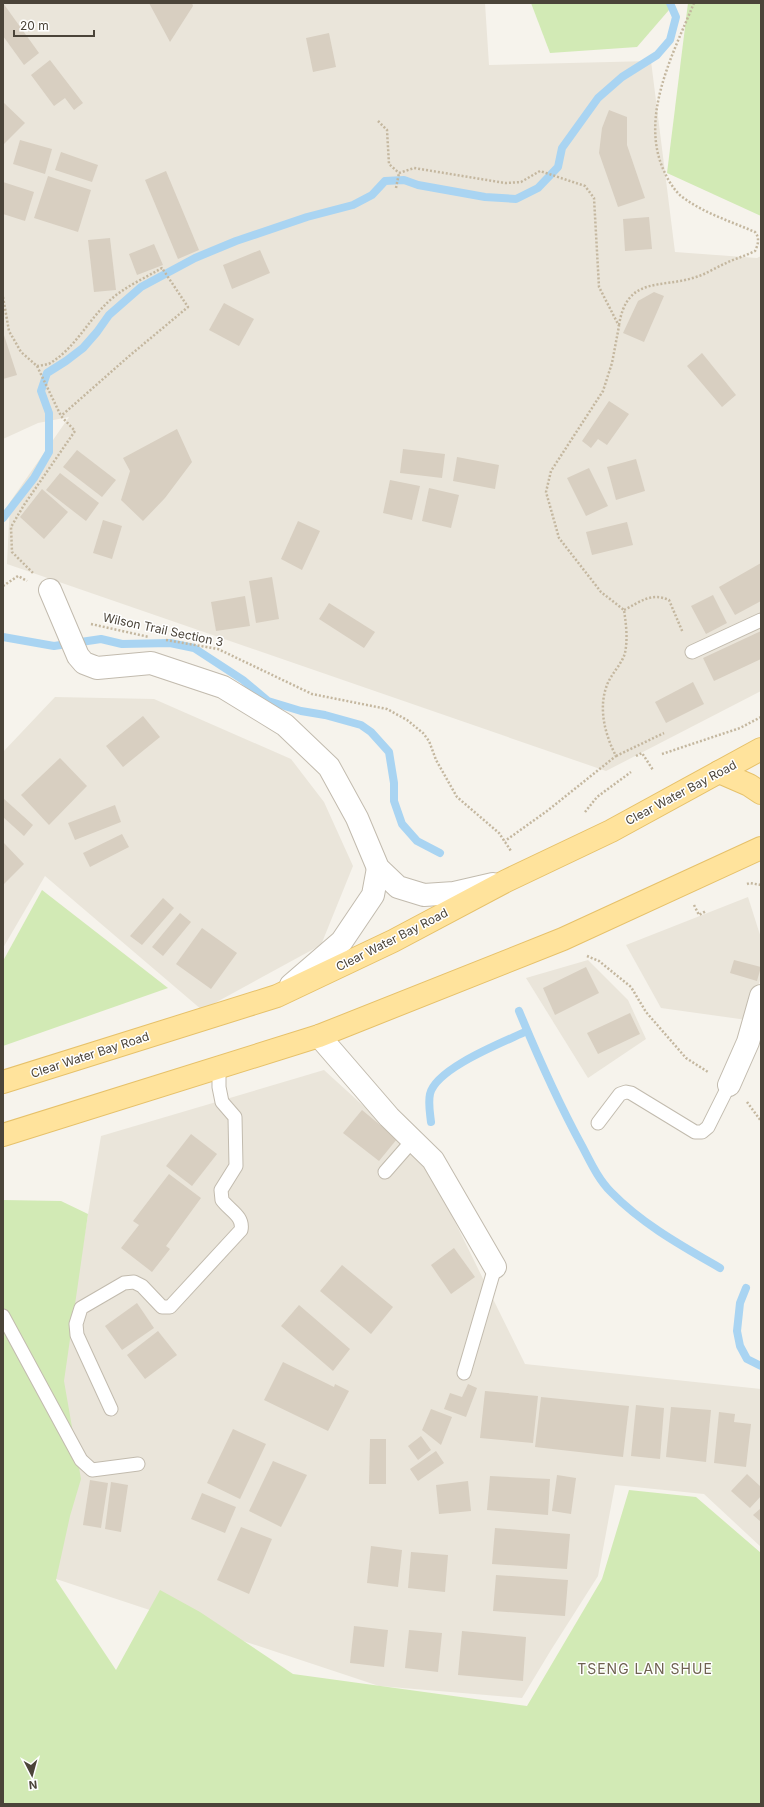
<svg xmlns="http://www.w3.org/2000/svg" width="764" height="1807" viewBox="0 0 764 1807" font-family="Inter,sans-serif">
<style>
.residential{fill:#eae5da}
.green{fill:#d2eab5}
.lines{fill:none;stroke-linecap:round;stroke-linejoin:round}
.stream{stroke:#a9d4f2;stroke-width:8}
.building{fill:#d8cfc1}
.lane-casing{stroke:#c2bbae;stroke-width:15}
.street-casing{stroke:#c2bbae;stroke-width:24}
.primary-casing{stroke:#e6c16a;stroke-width:24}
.path{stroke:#c4b79f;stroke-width:2.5;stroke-dasharray:2 2;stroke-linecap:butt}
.lane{stroke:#fff;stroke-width:13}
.street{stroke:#fff;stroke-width:22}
.primary{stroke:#ffe39c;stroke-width:22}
.labels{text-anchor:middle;stroke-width:3;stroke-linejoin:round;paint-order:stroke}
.street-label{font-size:12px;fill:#4b4439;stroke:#fff}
.quarter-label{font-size:14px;letter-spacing:1px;fill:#6e6250;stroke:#fff}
</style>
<rect width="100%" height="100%" fill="#f6f3ec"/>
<g class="residential">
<polygon points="3,3 485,3 489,65 651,61 675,252 757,258 761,256 761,691 606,771 7,564 10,502 69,417 38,423 3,439"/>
<polygon points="55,697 154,699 291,759 324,802 353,866 321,945 202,1010 45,876 3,948 3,752"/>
<polygon points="748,897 761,938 761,977 747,1020 661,1008 626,945"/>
<polygon points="588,960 628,1000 646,1039 588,1078 526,978"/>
<polygon points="324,1070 426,1163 525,1364 761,1389 761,1547 704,1494 615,1485 598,1576 551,1650 522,1698 379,1686 29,1570 101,1136"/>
</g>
<g class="green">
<polygon points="531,3 675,3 637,47 550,53"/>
<polygon points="688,3 761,3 761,216 667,173"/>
<polygon points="42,890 168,988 3,1046 3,961"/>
<polygon points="3,1200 61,1201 88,1214 64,1381 81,1479 70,1516 56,1580 116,1670 160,1590 200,1612 293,1674 527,1706 602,1579 629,1490 696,1497 761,1553 761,1804 3,1804"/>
</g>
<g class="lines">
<g class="stream">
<polyline points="3,518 34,478 49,452 49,413 41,391 47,373 66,361 83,348 97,332 109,315 141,287 195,258 236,241 307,217 353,205 372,195 385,181 404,180 418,185 485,197 516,199 538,188 558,167 562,148 598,98 622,77 657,55 670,40 676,17 670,3"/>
<polyline points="3,637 54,646 101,639 122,644 170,643 194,648 243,680 268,701 301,711 325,715 361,725 371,732 389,752 394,783 394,801 402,824 417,841 440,853"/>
<path d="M519 1011C538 1057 558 1102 582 1146 590 1161 598 1179 611 1192 642 1224 682 1246 720 1268"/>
<path d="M431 1122C430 1113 428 1103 430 1094 436 1068 504 1042 527 1031"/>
<polyline points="746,1288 740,1303 737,1331 740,1346 747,1359 761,1366"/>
</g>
</g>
<g class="building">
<polygon points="3,3 39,53 24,65 3,36"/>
<polygon points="149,3 192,3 193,6 170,42"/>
<polygon points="329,33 336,67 313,72 306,38"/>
<polygon points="50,60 83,103 74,110 65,98 54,106 31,75"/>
<polygon points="3,102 25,123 3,145"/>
<polygon points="609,110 627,117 627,145 645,198 618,207 599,153 602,128"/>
<polygon points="20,140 52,149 45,174 13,164"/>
<polygon points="61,152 98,165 92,182 55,170"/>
<polygon points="166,171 199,250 178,259 145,180"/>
<polygon points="48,176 91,190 78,232 34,218"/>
<polygon points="3,182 34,192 25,221 3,214"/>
<polygon points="649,217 652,249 625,251 623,219"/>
<polygon points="110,238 116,290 94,292 88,240"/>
<polygon points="154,244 163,265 137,275 129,254"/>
<polygon points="260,250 270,273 232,289 223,265"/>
<polygon points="654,292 664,296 644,342 623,333 638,301"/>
<polygon points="224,303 254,319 239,346 209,330"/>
<polygon points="3,332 17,375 3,379"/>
<polygon points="702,353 736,395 722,407 687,366"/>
<polygon points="609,401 629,414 607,445 598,439 591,448 582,441"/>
<polygon points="177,429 192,462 165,498 143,521 121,500 130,471 123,458"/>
<polygon points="403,449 445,454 442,478 400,473"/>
<polygon points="77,450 116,480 102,497 63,467"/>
<polygon points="457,457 499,465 495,489 453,481"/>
<polygon points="636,459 645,491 616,500 607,467"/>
<polygon points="589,468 608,506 586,516 567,478"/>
<polygon points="60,473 99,503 86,521 46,490"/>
<polygon points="390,480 420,486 412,520 383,513"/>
<polygon points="429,488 459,495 451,528 422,521"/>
<polygon points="42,489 68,512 44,539 20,517"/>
<polygon points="103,520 122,526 112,559 93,553"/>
<polygon points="298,521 320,531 302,570 281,559"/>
<polygon points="627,522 633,545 592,555 586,532"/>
<polygon points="761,563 761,601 735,615 719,587"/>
<polygon points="272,577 279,619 256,623 249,581"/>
<polygon points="713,595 727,623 706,634 691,606"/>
<polygon points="245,596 250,626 216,631 211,602"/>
<polygon points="329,603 375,632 364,648 319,619"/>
<polygon points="761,631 761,659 714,681 703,658"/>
<polygon points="693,682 704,704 666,723 655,702"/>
<polygon points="143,716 160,737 123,767 106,746"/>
<polygon points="60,758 87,786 49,825 21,795"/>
<polygon points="3,798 33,825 24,836 3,817"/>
<polygon points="115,805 121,822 75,840 68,823"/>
<polygon points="122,834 129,847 90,867 83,853"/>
<polygon points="3,842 24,864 3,885"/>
<polygon points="163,898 174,908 142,945 130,936"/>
<polygon points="180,913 191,922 163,956 152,947"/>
<polygon points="202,928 237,953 211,989 176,964"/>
<polygon points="734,960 761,967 757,981 730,973"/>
<polygon points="586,967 599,993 555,1015 543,988"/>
<polygon points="630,1013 640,1034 598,1054 587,1033"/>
<polygon points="362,1110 397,1139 379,1161 343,1133"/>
<polygon points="191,1134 217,1154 192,1186 166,1166"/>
<polygon points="169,1174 201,1198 166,1246 170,1249 152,1272 121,1248 139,1225 133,1221"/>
<polygon points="454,1248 475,1277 451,1294 431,1265"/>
<polygon points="342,1265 393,1307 371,1334 320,1291"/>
<polygon points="137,1303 154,1328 122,1350 105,1326"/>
<polygon points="299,1305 350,1349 333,1371 281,1326"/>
<polygon points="158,1331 177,1355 145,1379 127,1355"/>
<polygon points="283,1362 334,1387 335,1384 349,1391 328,1431 264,1400"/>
<polygon points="468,1384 477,1388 466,1417 444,1409 450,1393 462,1397"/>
<polygon points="485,1391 538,1396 533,1443 480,1438"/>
<polygon points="541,1397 629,1406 623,1457 535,1447"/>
<polygon points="636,1405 664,1408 660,1459 631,1456"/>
<polygon points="671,1407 711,1410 706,1462 666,1457"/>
<polygon points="431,1409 452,1417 441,1445 422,1430"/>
<polygon points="719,1412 735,1414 734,1422 751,1424 746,1467 714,1463"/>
<polygon points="233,1429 266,1444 240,1499 207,1483"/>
<polygon points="421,1436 431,1450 418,1460 408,1446"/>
<polygon points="370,1439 386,1439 386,1484 369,1484"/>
<polygon points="436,1451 444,1463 418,1481 410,1469"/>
<polygon points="273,1461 307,1475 281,1527 249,1511"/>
<polygon points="747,1474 761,1487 761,1496 750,1508 731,1491"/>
<polygon points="557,1475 576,1478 571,1514 552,1511"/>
<polygon points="490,1476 550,1479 548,1515 487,1510"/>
<polygon points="90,1480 108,1483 101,1528 83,1525"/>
<polygon points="468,1481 471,1511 439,1514 436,1485"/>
<polygon points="111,1482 128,1485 121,1532 105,1529"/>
<polygon points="202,1493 236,1507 225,1533 191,1519"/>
<polygon points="761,1508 761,1522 753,1515"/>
<polygon points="241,1527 272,1539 249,1594 217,1580"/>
<polygon points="495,1528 570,1534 567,1569 492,1564"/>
<polygon points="371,1546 402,1550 398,1587 367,1583"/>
<polygon points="411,1552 448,1555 445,1592 408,1588"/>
<polygon points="496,1575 568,1580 565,1616 493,1611"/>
<polygon points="354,1626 388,1630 384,1667 350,1663"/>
<polygon points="409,1630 442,1633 438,1672 405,1668"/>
<polygon points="462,1631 526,1637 523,1681 458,1675"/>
</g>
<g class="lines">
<g class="lane-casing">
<g id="lane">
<polyline points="692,652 761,620"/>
<polyline points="598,1123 620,1094 626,1092 631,1093 695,1132 702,1132 708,1127 729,1085"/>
<polyline points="385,1172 413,1140"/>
<polyline points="3,1316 81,1460 92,1470 138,1464"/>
<polyline points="464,1373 495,1267"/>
<path d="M111 1409 77 1335 76 1324 81 1308 124 1283 134 1282 142 1286 162 1307H170L241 1230C244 1216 229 1210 222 1200L221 1190 236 1166 235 1117 222 1102 219 1087V1068"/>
</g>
</g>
<g class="street-casing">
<g id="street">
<polyline points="50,590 78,656 84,663 97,668 151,663 223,687 285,725 329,767 357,818 378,868 398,887 424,895 454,893 493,884"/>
<polyline points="291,985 342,941 373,895 378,868"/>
<polyline points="319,1036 389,1117 433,1160 495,1267"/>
<polyline points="729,1085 748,1042 761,996"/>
</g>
</g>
<g class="primary-casing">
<g id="primary">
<polyline points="719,772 749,785 761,793"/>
<polyline points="3,1082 277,996 393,941 506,881 611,831 761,749"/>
<polyline points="3,1135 319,1036 563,939 761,848"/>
</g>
</g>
<g class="path">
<polyline points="378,121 387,130 389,164 399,173"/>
<path d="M399 173 414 168 505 183 521 182 540 171 585 186 594 198 599 287 619 326 612 363 603 391 551 471 546 492 559 538 601 592 624 610C626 624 628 638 625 653 622 664 611 674 607 685 598 708 605 735 616 756L547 811 505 841"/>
<polyline points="396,188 399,173"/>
<polyline points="3,297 9,331 21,352 37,366 61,416 75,431 24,505 11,527 12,552 33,573"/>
<path d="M619 325C627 275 661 289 696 277 706 274 715 268 724 264 734 259 745 256 755 251 758 245 760 238 755 232 730 221 703 213 681 196 674 190 668 180 664 171 639 117 673 54 694 3"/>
<path d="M37 366C42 365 48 365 52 362 74 348 87 323 105 305 120 289 143 279 162 268L188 307 128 357 61 416"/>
<polyline points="3,586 18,576 27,581"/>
<path d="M624 610C640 602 651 592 669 600L683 633"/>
<polyline points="91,624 149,637"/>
<polyline points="166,640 218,649 312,694 387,709 407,720 423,733 429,741 436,760 457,797 499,833 511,851"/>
<polyline points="662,754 740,728 761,717"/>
<polyline points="616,756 664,733"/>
<polyline points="636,756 642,753 653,770"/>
<polyline points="585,812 597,797 631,772"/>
<polyline points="747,884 750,883 761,885"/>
<polyline points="694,905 699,915 706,911"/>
<polyline points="587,956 599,961 631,987 646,1012 686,1058 708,1072"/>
<polyline points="747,1102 761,1121"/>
</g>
<use href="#lane" class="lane"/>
<use href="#street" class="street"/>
<use href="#primary" class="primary"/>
</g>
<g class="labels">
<g class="street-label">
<text transform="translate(163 630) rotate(12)" y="4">Wilson Trail Section 3</text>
<text transform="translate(681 793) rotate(-28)" y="4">Clear Water Bay Road</text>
<text transform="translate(392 940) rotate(-27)" y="4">Clear Water Bay Road</text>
<text transform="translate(90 1055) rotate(-18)" y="4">Clear Water Bay Road</text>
</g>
<g class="quarter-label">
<text x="645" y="1674">TSENG LAN SHUE</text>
</g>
</g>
<rect width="764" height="1807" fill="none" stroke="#4b4439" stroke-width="8"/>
<g transform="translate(32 1775) rotate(174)" stroke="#ffffff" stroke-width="3" paint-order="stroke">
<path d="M0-3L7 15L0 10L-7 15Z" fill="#4b4439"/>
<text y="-6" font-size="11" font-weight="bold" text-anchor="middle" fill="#4b4439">N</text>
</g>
<path d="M14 30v6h80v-6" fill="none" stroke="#4b4439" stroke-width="2"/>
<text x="20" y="30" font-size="12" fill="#4b4439" stroke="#ffffff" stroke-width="3" paint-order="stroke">20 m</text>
</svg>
